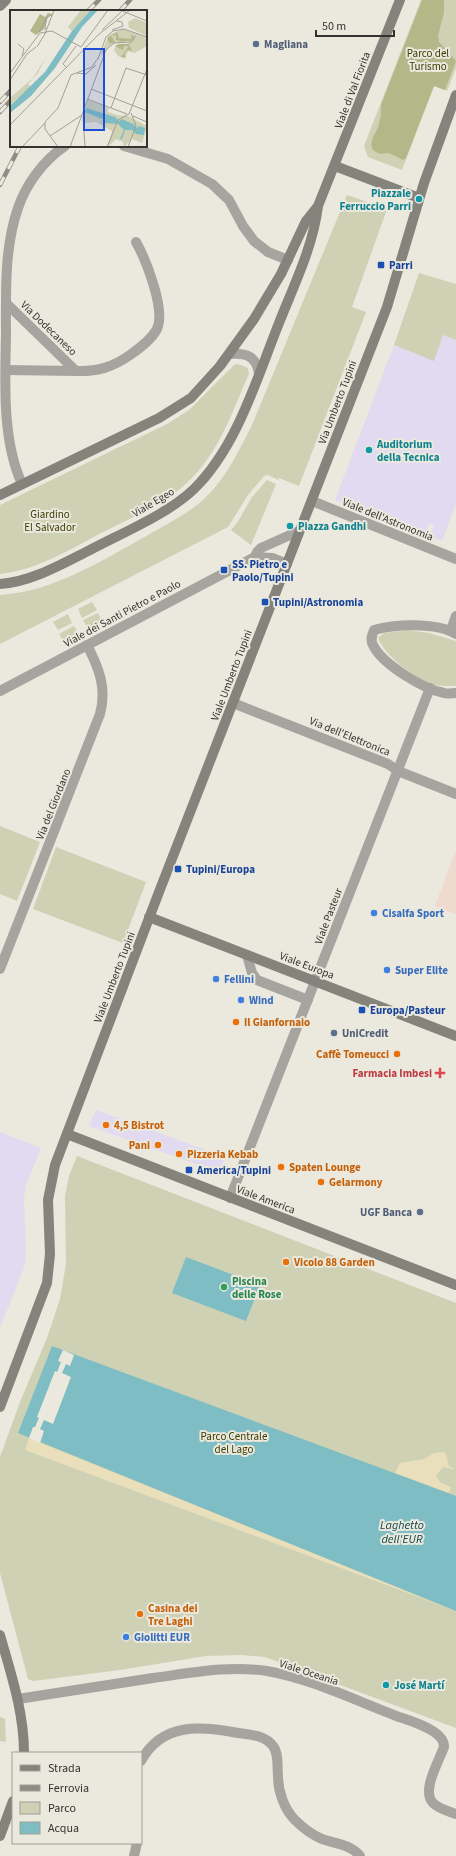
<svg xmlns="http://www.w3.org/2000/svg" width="456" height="1856" viewBox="0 0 456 1856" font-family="'Source Sans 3',sans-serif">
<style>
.commercial{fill:#e1daf0}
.education{fill:#f0d9ce}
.green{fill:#ced1b4}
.forest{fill:#b4b788}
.sand{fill:#e9dfba}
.water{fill:#7ebdc3}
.pier{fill:#ebe8dd}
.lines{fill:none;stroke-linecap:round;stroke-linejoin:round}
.street{stroke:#a5a49f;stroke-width:10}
.secondary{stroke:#84837c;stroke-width:10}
.rail-casing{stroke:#8e8c85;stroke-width:4.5}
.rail{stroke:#ebe8dd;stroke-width:3;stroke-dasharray:9;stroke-linecap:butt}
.service-dot{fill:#5c6f8a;stroke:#ebe8dd;stroke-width:1.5}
.culture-dot{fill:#0f9aa8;stroke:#ebe8dd;stroke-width:1.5}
.transit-dot{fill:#1a4fb4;stroke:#ebe8dd;stroke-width:1.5}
.shop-dot{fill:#3f7fe0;stroke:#ebe8dd;stroke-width:1.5}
.food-dot{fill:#e8710a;stroke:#ebe8dd;stroke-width:1.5}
.health-dot{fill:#e0444e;stroke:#ebe8dd;stroke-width:1.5}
.leisure-dot{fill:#2e9e5b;stroke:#ebe8dd;stroke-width:1.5}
.labels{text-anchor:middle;stroke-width:4;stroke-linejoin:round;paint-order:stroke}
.service-label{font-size:11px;font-weight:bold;fill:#4e5e75;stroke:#ebe8dd;text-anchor:start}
.park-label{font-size:11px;fill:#3b3c01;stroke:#ebe8dd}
.street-label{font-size:11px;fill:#35332f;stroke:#ebe8dd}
.culture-label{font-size:11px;font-weight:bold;fill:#0d838f;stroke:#ebe8dd;text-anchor:start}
.transit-label{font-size:11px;font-weight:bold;fill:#164399;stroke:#ebe8dd;text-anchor:start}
.shop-label{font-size:11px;font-weight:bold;fill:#366cbe;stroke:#ebe8dd;text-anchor:start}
.food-label{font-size:11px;font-weight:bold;fill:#c56008;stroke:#ebe8dd;text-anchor:start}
.health-label{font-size:11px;font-weight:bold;fill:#be3a42;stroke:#ebe8dd;text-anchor:end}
.leisure-label{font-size:11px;font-weight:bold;fill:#27864d;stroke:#ebe8dd;text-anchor:start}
.water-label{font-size:12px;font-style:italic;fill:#114a4f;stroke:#ebe8dd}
.inset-road{fill:none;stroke:#a2a097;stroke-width:1}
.view{fill:#1d4ed8;fill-opacity:0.15;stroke:#1d4ed8;stroke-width:2}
.inset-edge{fill:none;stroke:#35332f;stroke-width:2}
</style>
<rect width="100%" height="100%" fill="#ebe8dd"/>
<g class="commercial">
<polygon points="443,335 456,340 456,504 442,541 430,536 434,525 429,524 425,534 335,500 394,345 434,360"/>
<polygon points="96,1110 225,1157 219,1172 89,1126"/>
<polygon points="0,1132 41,1148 26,1185 24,1198 26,1254 24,1268 0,1328"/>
</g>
<polygon class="education" points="456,850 456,914 435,906"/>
<g class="green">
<polygon points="421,0 456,0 456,68 447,91 434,86 402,170 368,157 364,146"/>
<path d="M347 195 387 209 352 307 366 312 299 486 279 478 278 480 268 475 264 476 248 495 228 527 0 644V595C53 592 103 560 148 535 168 523 190 513 206 497 227 477 239 450 252 425Z"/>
<polygon points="419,273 456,284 456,340 443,335 434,361 394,345"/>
<path d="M238 364 248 368 249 374C234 407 223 442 199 470 175 500 137 515 103 532 71 549 37 570 0 574V505L169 423 189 410 234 365Z"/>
<polygon points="267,480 276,484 251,545 231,530 237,523 252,497"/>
<polygon points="92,602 97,610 82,618 78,609"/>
<polygon points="98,613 102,622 88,629 83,620"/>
<polygon points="68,614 72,623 58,630 53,622"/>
<polygon points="74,626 79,635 64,642 59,634"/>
<path d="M408 630 429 633 456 641V686C449 686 438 686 431 684 413 677 385 656 378 638L384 633Z"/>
<polygon points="0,826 40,842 17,901 0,894"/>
<polygon points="56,847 146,882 123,943 33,909"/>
<polygon points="77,1156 456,1303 456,1728 265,1657 241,1655 206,1656 120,1670 33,1681 28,1679 0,1573 0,1457 20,1402 47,1338 60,1299 66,1264 65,1196 69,1176"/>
<polygon points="0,1717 5,1719 6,1742 0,1741"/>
</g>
<path class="forest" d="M422 0H444V12L438 36 439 42 456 61 445 90 434 86 406 158 403 160C399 158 393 154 388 153 384 153 381 155 376 152 365 145 377 133 379 124 381 118 381 111 381 105Z"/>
<g class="sand">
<polygon points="29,1438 456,1611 25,1450"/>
<polygon points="445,1452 449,1466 456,1470 443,1467 436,1476 441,1483 451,1487 449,1493 395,1473 400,1463 424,1459 434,1453"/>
</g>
<g class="water">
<polygon points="186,1257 260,1285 246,1321 172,1293"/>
<polygon points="52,1346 456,1496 456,1611 18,1433"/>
</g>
<polygon class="pier" points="63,1350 74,1355 70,1366 66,1364 62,1373 71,1377 53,1424 44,1420 40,1429 44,1431 40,1443 29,1438 33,1427 35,1427 39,1418 37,1417 55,1371 57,1372 61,1362 58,1361"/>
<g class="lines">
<g class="street">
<polyline points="124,146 168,159 212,184 229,200 243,226 254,241 268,252 288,260"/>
<polyline points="6,303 76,371 6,370"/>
<path d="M230 354C246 353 257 356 259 374"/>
<path d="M76 371C97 372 113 367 130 355 140 348 151 340 157 329 166 310 146 260 136 242"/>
<path d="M22 484C2 441 5 382 6 335 6 293 4 248 18 208 26 184 44 160 65 146"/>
<polyline points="312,501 456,559"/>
<polyline points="255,557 257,552 261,548 299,531"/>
<polyline points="451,630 456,616"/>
<path d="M456 634C437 622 395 624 374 630 372 635 370 640 373 645 382 664 423 689 444 693 447 694 452 693 456 693"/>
<polyline points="0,691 255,557 272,558 287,564"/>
<polyline points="233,703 388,764 398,771 456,794"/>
<polyline points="247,955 252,973 257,980 308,1000"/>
<path d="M0 969 100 714C107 688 99 668 87 645"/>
<polyline points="230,1198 430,688"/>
<path d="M18 1699C63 1692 108 1685 153 1678 191 1673 229 1665 267 1671 313 1679 356 1701 399 1717 411 1721 445 1731 444 1747 439 1761 421 1791 433 1803 439 1809 448 1811 456 1814"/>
<path d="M141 1761C162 1722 201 1726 238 1733 251 1735 265 1735 273 1746 279 1754 277 1766 278 1776 278 1791 284 1809 295 1820 303 1828 312 1835 322 1839 336 1844 350 1844 360 1856"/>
<polyline points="134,1856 137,1843"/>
</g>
<g class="secondary">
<polyline points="0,6 6,0"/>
<polyline points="335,166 419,198"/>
<polyline points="0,495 159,418 191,398 220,366 254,319 281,274 306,221 318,206"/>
<path d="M0 584C31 582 62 564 90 550 122 533 168 514 194 489 237 447 257 378 279 323 294 285 313 247 318 206L400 0"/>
<polyline points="149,917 456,1036"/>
<polyline points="67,1134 456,1285"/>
<polyline points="0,1407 47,1283 50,1254 48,1200 55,1165 159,892 387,307 424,183 456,95"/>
<path d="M0 1635C11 1674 24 1712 24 1753"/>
<polyline points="0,1836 13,1801"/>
</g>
<g class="rail-casing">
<g id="rail">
<polyline points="88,11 99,0"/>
<polyline points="120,11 130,0"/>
<polyline points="0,102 11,90"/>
<polyline points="0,112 11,100"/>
<polyline points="0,185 20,146"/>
</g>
</g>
<use href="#rail" class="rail"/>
</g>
<g class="service-dot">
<circle cx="256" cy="44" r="4"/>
<circle cx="334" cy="1033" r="4"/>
<circle cx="420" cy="1212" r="4"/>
</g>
<g class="culture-dot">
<circle cx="419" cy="199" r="4"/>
<circle cx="369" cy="450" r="4"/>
<circle cx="290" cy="526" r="4"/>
<circle cx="386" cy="1685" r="4"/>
</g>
<g class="transit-dot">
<rect x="377" y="261" width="8" height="8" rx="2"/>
<rect x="220" y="566" width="8" height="8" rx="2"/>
<rect x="261" y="598" width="8" height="8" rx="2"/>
<rect x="174" y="865" width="8" height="8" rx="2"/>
<rect x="358" y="1006" width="8" height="8" rx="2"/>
<rect x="185" y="1166" width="8" height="8" rx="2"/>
</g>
<g class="shop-dot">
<circle cx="374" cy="913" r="4"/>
<circle cx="387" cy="970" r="4"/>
<circle cx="216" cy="979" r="4"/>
<circle cx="241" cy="1000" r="4"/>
<circle cx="126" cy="1637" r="4"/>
</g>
<g class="food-dot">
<circle cx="236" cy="1022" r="4"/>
<circle cx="397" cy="1054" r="4"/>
<circle cx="106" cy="1125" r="4"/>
<circle cx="158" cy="1145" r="4"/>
<circle cx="179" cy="1154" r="4"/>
<circle cx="281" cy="1167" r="4"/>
<circle cx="321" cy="1182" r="4"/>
<circle cx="286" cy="1262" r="4"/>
<circle cx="140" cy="1614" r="4"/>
</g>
<path class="health-dot" d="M438 1067h4v4h4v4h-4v4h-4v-4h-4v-4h4z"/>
<circle class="leisure-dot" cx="224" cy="1287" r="4"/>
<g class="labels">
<g class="service-label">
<text x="264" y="48">Magliana</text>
<text x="342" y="1037">UniCredit</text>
<text x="412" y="1216" text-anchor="end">UGF Banca</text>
</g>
<g class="park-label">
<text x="428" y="57">Parco del<tspan x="428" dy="13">Turismo</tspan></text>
<text x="50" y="518">Giardino<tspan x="50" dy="13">El Salvador</tspan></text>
<text x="234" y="1440">Parco Centrale<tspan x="234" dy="13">del Lago</tspan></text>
</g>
<g class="street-label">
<text transform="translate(352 90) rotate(-69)" y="4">Viale di Val Fiorita</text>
<text transform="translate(49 328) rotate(44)" y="4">Via Dodecaneso</text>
<text transform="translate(337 402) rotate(-69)" y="4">Via Umberto Tupini</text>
<text transform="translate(153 502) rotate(-31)" y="4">Viale Egeo</text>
<text transform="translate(388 519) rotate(22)" y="4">Viale dell'Astronomia</text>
<text transform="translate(122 613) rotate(-28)" y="4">Viale dei Santi Pietro e Paolo</text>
<text transform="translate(231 675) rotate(-69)" y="4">Viale Umberto Tupini</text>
<text transform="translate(350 736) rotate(22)" y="4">Via dell'Elettronica</text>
<text transform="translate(53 804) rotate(-68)" y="4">Via del Giordano</text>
<text transform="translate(328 916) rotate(-69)" y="4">Viale Pasteur</text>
<text transform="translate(307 965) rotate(21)" y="4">Viale Europa</text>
<text transform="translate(114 977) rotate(-69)" y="4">Viale Umberto Tupini</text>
<text transform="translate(266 1199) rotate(21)" y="4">Viale America</text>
<text transform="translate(309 1672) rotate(18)" y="4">Viale Oceania</text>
</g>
<g class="culture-label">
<text x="411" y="197" text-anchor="end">Piazzale<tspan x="411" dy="13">Ferruccio Parri</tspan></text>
<text x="377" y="448">Auditorium<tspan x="377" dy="13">della Tecnica</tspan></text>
<text x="298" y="530">Piazza Gandhi</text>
<text x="394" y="1689">José Martí</text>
</g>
<g class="transit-label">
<text x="389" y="269">Parri</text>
<text x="232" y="568">SS. Pietro e<tspan x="232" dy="13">Paolo/Tupini</tspan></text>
<text x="273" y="606">Tupini/Astronomia</text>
<text x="186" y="873">Tupini/Europa</text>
<text x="370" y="1014">Europa/Pasteur</text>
<text x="197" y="1174">America/Tupini</text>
</g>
<g class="shop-label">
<text x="382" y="917">Cisalfa Sport</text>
<text x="395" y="974">Super Elite</text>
<text x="224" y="983">Fellini</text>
<text x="249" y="1004">Wind</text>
<text x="134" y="1641">Giolitti EUR</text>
</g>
<g class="food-label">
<text x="244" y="1026">Il Gianfornaio</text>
<text x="389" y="1058" text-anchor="end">Caffè Tomeucci</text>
<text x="114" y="1129">4,5 Bistrot</text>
<text x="150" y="1149" text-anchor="end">Pani</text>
<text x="187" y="1158">Pizzeria Kebab</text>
<text x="289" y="1171">Spaten Lounge</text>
<text x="329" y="1186">Gelarmony</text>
<text x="294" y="1266">Vicolo 88 Garden</text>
<text x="148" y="1612">Casina dei<tspan x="148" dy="13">Tre Laghi</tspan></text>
</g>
<g class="health-label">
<text x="432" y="1077">Farmacia Imbesi</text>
</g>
<g class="leisure-label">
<text x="232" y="1285">Piscina<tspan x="232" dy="13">delle Rose</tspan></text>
</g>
<g class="water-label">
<text x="402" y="1529">Laghetto<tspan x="402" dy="14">dell'EUR</tspan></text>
</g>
</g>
<g transform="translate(10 10)">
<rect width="137" height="137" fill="#ebe8dd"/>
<path d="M71 0H81L62 21 58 17ZM125 8 137 13V26L119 18 118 12ZM113 19 125 23 124 29 102 34 90 46 99 25ZM128 24 137 28V36L125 43 118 41 115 49 108 46 104 40 106 35 117 34ZM36 47 28 63 18 74 21 77 0 95V88L23 68ZM78 90 99 98 98 102 110 106 116 105 137 116 132 133 122 129 114 137 113 132 106 129 98 137 102 121 86 112 75 113 74 104Z" fill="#ced1b4"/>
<path d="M38 3 42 4 38 7 34 19 26 25 20 21 30 4 35 7ZM107 22 109 28 121 29 122 24 124 28 121 31 107 32 111 31 106 30V25L101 26 105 32 100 34 97 28ZM109 34H119L122 41 118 40 114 44 116 47H111L119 36H114L113 40 105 36Z" fill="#b4b788"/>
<path d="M81 0H88L72 17 45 58 21 86 0 103V96L35 62 62 21ZM76 98 105 107 109 111 112 109 123 114 127 118 129 116 135 118 134 125 126 124 122 120H115L112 129H110L114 120 108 114 95 113V110L75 102Z" fill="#7ebdc3"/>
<path class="inset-road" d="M110 0 137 11M35 20 36 8 43 4M92 20 113 0M102 20 113 16 112 12 107 11M29 22 36 9M35 24 44 0M8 34 14 39 12 46M27 37 36 22M88 49 96 27 103 21 114 19 137 27M57 58 53 54 66 36M0 63 30 23 42 21 71 37 98 0M67 63 76 64 86 55M0 70 17 44 26 37M81 79 137 101M77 89 117 104M101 98 116 58 137 65M73 106 75 137M123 106 137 112M0 115 88 25 120 0M40 126 72 105M12 137 35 113M48 137 35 119V112L48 98 61 65 82 57 88 48M60 137 96 40 104 33 122 32 127 23M97 137 108 110 119 104 137 59M118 137 126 116 121 103"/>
<path class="view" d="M74 39H94V120H74Z"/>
<rect width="137" height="137" class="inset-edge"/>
</g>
<rect x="12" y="1752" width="130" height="92" fill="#ebe8dd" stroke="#a2a097"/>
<rect x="20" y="1765" width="20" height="6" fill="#84837c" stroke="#a2a097"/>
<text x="48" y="1772" font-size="12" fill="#35332f">Strada</text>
<rect x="20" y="1785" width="20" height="6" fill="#8e8c85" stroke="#a2a097"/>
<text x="48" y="1792" font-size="12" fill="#35332f">Ferrovia</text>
<rect x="20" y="1802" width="20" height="12" fill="#ced1b4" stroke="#a2a097"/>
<text x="48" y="1812" font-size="12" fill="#35332f">Parco</text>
<rect x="20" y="1822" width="20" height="12" fill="#7ebdc3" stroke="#a2a097"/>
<text x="48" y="1832" font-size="12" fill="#35332f">Acqua</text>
<path d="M316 30v6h78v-6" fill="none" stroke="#35332f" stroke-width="2"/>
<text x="322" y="30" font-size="12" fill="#35332f" stroke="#ebe8dd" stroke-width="3" paint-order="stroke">50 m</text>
</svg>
